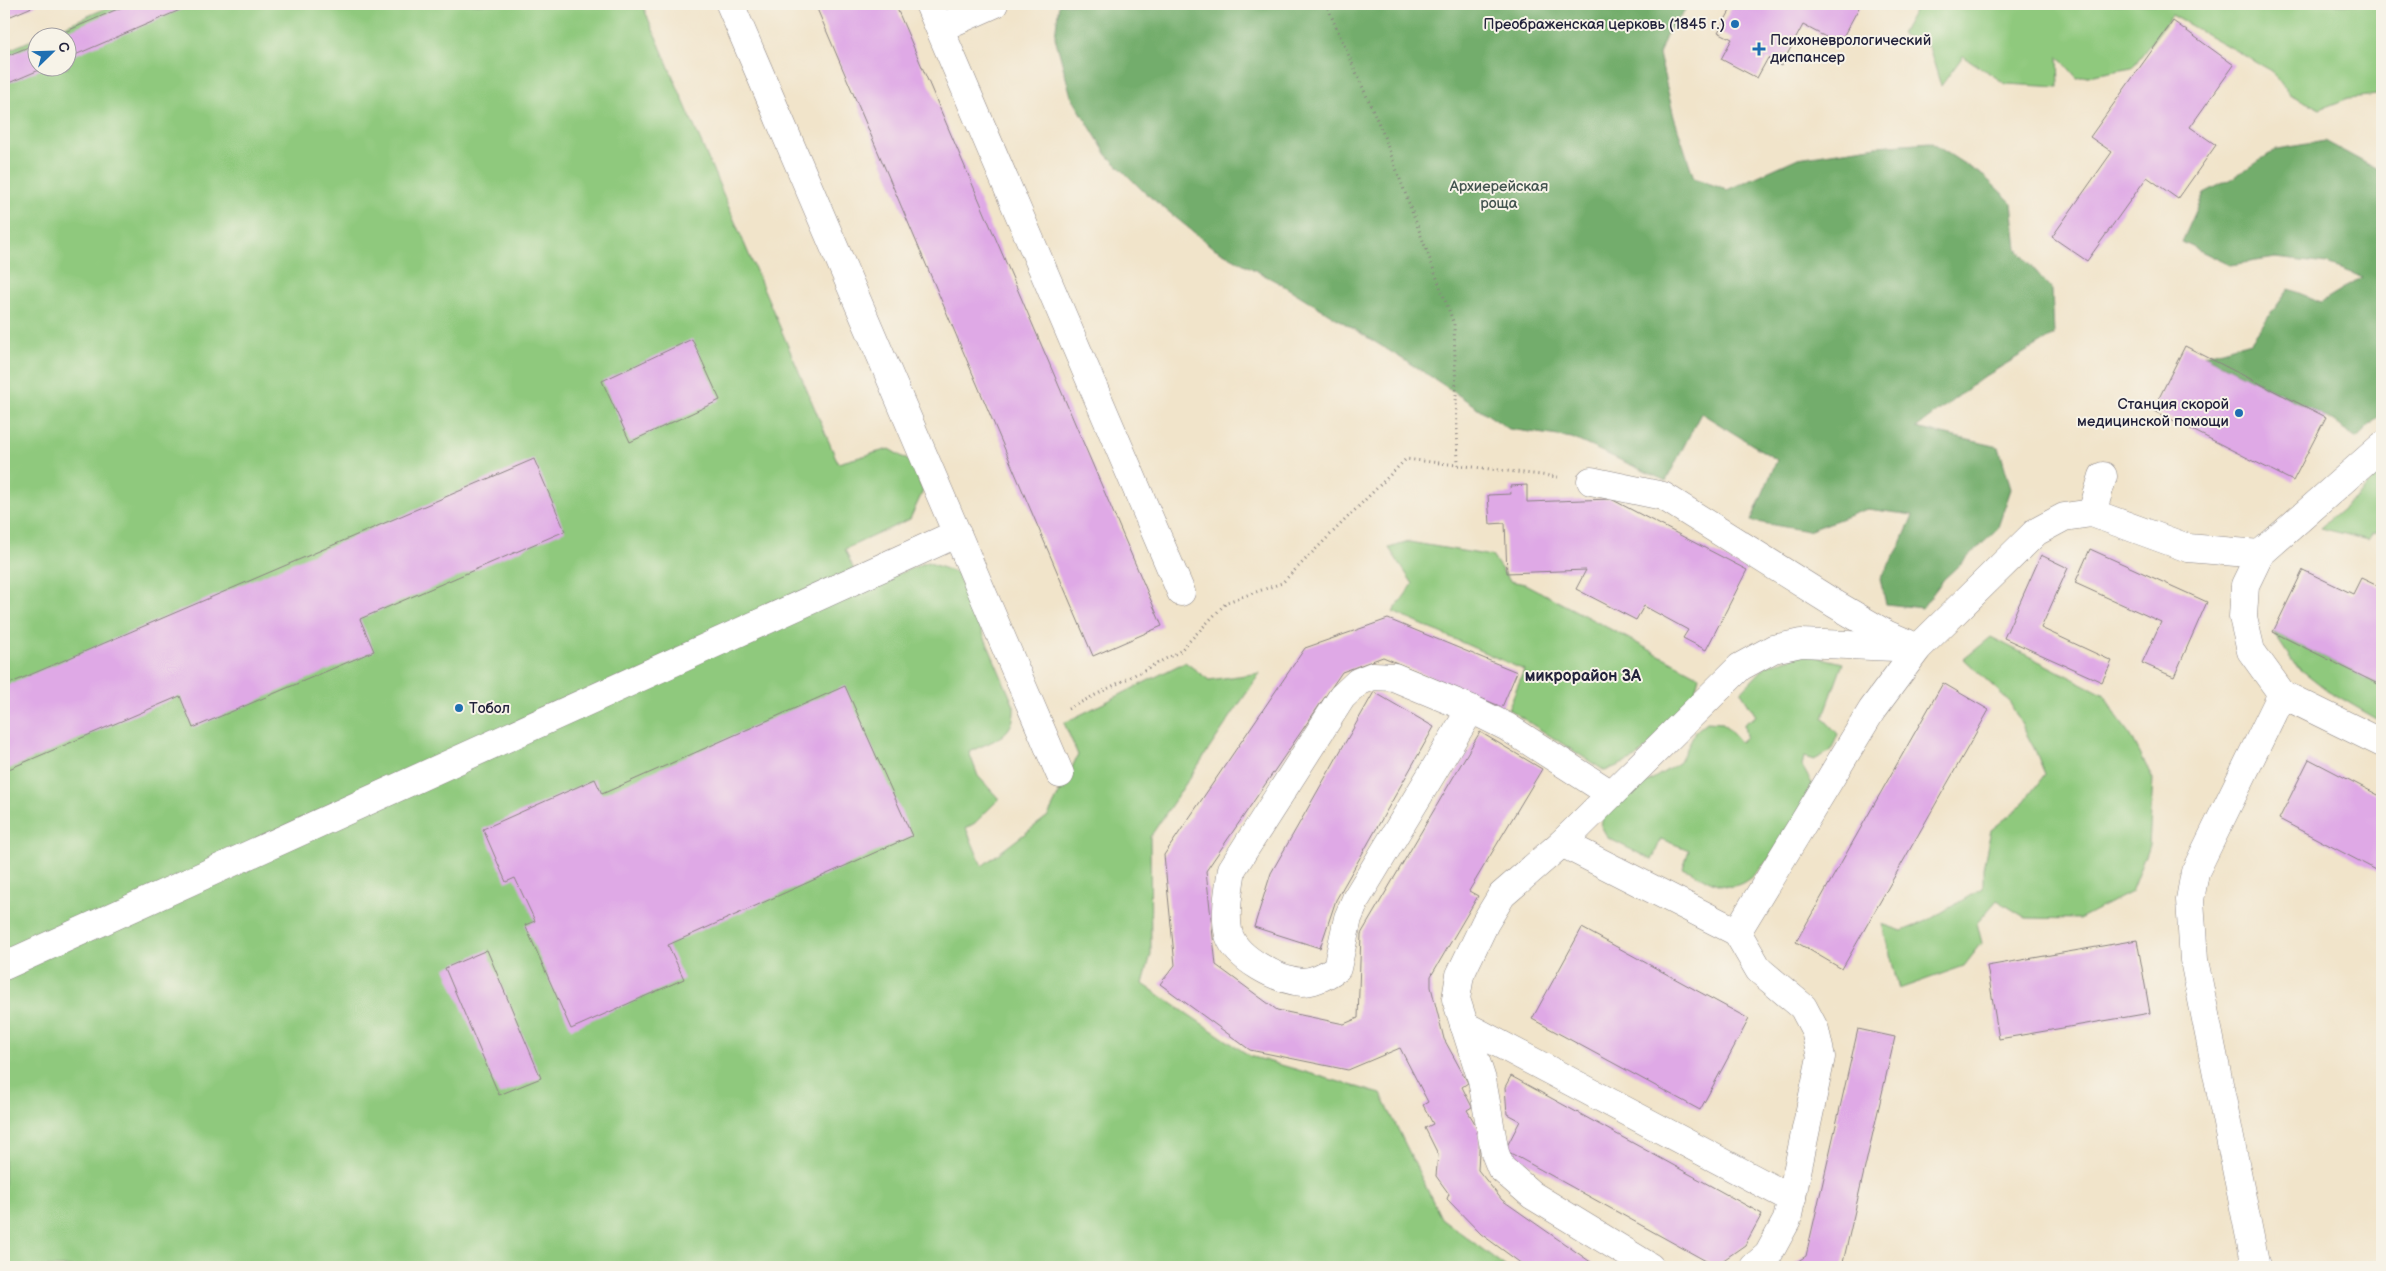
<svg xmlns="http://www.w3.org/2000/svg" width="2386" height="1271" viewBox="0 0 2386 1271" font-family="'Balsamiq Sans',sans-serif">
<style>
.green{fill:#8fc97d;stroke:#58765c;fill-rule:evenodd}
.forest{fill:#73ad6c;stroke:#4a6854}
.building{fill:#dfa9e6}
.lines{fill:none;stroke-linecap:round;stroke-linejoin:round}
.minor-casing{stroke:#8a8382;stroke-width:29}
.path{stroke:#8a8382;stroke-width:3;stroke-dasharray:1 4;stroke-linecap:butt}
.minor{stroke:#fff;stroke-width:28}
.poi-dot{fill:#1f6fb2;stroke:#f7f3e8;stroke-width:2}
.labels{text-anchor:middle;stroke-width:4;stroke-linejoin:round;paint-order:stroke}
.poi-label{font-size:15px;fill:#22223b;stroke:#f7f3e8;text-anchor:end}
.park-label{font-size:15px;fill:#43544f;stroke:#f7f3e8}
.neighbourhood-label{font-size:16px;font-weight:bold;fill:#22223b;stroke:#f7f3e8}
</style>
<rect width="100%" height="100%" fill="#f7f3e8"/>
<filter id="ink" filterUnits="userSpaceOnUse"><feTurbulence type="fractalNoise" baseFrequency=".02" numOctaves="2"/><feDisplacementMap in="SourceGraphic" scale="10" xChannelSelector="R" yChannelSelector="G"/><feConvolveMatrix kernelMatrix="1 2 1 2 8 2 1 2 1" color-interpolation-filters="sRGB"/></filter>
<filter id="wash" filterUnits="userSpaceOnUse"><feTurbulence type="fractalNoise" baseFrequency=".0096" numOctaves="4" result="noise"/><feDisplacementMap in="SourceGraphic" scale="20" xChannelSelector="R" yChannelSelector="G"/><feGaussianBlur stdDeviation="1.12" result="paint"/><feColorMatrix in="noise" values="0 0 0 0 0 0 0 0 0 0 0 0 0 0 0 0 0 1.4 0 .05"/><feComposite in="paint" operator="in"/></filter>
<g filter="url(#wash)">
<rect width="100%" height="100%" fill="#f1e4ca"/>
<g class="green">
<path d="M116 4H642L838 463 889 449 911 462 923 491 910 519 845 549 862 589 927 562 957 573 1014 706C1016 737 993 740 969 752L978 776 999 799 975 823 966 828 982 866 1048 816 1078 755 1064 723 1185 662 1209 680 1260 673 1150 837 1151 954 1143 984 1250 1056 1381 1094 1441 1218 1506 1267H4V52ZM38 38H68V68H38Z"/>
<polygon points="1918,4 2382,4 2382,89 2377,95 2349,98 2320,109 2289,94 2272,71 2172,15 2132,68 2077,78 2058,56 2059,87 2006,84 1963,56 1941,86 1929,47 1901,34"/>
<polygon points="2382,470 2382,531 2373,534 2369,540 2320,528 2359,495"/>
<polygon points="1409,542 1492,556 1510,581 1525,584 1699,676 1692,703 1636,758 1605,771 1508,709 1524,670 1393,612 1413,584 1389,548"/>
<polygon points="2273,632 2382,686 2382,722 2327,690 2295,665"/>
<polygon points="1991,637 2105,695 2114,713 2131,736 2153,779 2149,845 2131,892 2079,919 2026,918 1997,900 1977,923 1982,943 1964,966 1899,989 1882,924 1902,931 1927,921 1983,888 1983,868 1991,830 2020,807 2045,774 2035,750 2009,701 1964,659"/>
<path d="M1805 654 1843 663 1823 718 1838 734 1831 751 1814 760 1804 757 1802 766 1814 787C1798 812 1760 892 1726 886 1712 884 1697 874 1683 868L1689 850 1661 839 1652 860 1608 838 1601 826 1604 811 1626 795 1679 763 1695 732 1707 722 1723 723 1740 742 1746 737 1744 724 1756 716 1741 692 1767 665Z"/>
</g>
<g class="forest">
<polygon points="1059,4 1690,4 1668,31 1659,54 1674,117 1694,178 1727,190 1798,158 1877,146 1930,142 1985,177 2012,203 2017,249 2052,290 2054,335 1981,379 1916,428 1999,447 2011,489 1997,530 1944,579 1922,608 1886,604 1880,579 1900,546 1913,515 1867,509 1808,531 1751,521 1777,460 1701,413 1666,481 1572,438 1509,429 1430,376 1281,284 1212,247 1143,191 1107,155 1071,96 1055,37"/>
<polygon points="2325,141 2382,172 2382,413 2357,438 2326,417 2204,355 2250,342 2289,289 2321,302 2362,277 2327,264 2276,258 2230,265 2182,242 2204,193 2231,179 2277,149"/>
</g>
<g id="blocks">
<g class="building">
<polygon points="4,4 39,4 4,19"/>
<polygon points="129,4 194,4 68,58 68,38 51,38"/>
<polygon points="815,4 895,4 1162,626 1093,656"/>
<polygon points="1734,4 1861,4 1839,44 1803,25 1781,66 1768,58 1757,78 1721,59 1732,39 1718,32"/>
<polygon points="2173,21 2234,65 2190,127 2216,145 2178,199 2147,177 2087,261 2052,237 2112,152 2090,137"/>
<polygon points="38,43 38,68 44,68 4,85 4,57"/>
<polygon points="692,339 720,400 630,442 602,381"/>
<polygon points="2185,346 2326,417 2293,481 2153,410"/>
<polygon points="534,459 565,531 360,619 374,651 193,728 180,696 4,771 4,686"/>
<polygon points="1527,485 1527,502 1611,499 1747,570 1706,650 1683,638 1688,630 1644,606 1636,620 1576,589 1586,570 1507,573 1505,523 1490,524 1488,495 1511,494 1510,486"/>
<polygon points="2090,549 2207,602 2174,677 2142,663 2161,622 2075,583"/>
<polygon points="2041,555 2068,568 2041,628 2112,661 2102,682 2004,638"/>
<polygon points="2303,570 2353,594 2361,578 2382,588 2382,686 2273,632"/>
<polygon points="1388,619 1517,672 1502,707 1383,657 1342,672 1206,871 1216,965 1277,1010 1344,1024 1358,1018 1361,934 1480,732 1542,769 1469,891 1478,896 1431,976 1431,987 1444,1039 1468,1083 1462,1087 1472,1107 1467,1110 1480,1132 1478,1170 1502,1200 1592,1263 1589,1267 1526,1267 1481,1234 1447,1199 1449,1194 1436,1176 1438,1154 1425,1128 1433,1124 1423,1105 1428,1102 1400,1048 1348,1070 1250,1050 1160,984 1175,965 1164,855 1305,648"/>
<polygon points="1943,683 1989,710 1842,969 1796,942"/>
<polygon points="845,686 912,836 668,945 684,979 571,1029 525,925 535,921 515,878 506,882 483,829 595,779 602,794"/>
<polygon points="1374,692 1434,727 1336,900 1320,948 1254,927 1271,873"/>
<polygon points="2309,759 2382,797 2382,873 2279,819"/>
<polygon points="1582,928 1749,1019 1700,1110 1532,1019"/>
<polygon points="2137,940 2150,1013 1999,1039 1987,966"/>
<polygon points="487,950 541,1078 499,1095 445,968"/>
<polygon points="1858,1029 1895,1037 1842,1267 1789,1267 1806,1256"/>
<polygon points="1511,1076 1762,1214 1745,1245 1715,1266 1505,1150 1520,1121 1507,1114 1505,1087"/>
</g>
</g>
</g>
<g filter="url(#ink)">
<use href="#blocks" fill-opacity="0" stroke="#8a8382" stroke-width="1"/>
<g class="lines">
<g class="minor-casing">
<g id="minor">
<polyline points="730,4 1060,774"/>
<polyline points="929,4 1181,592"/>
<polyline points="940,28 994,4"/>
<polyline points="2382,446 2260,554 2245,585 2243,617 2251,651 2282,694 2382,743"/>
<polyline points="1591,481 1663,496 1835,604 1886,634 1907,643"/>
<polyline points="2092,513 2103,476"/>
<path d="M1471 709 1356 899 1348 918 1337 968C1327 975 1315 982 1302 982 1278 980 1237 959 1229 935 1224 916 1229 888 1232 869L1342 697 1358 682 1373 676 1394 677 1471 709 1507 727 1611 794"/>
<polyline points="1562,843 1737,932 1872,710 1918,648 2036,532 2064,517 2092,513 2188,548 2260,554"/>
<polyline points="1737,932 1759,970 1803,1007 1815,1030 1821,1057 1787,1220 1768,1255 1754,1267"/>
<polyline points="4,966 956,534"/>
<polyline points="1464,1025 1792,1199"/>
<polyline points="1650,1267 1532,1195 1501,1168 1495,1153 1482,1080 1456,999 1460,975 1485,923 1502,895 1562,843 1740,667 1773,649 1801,643 1918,648"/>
<polyline points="2256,1267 2194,960 2190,900 2195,872 2282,694"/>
</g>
</g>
<g class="path">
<polyline points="1326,4 1382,131 1454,324 1458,465"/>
<polyline points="1068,709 1179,652 1227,602 1282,583 1406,459 1558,477"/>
</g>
<use href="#minor" class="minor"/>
</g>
</g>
<g class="poi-dot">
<circle cx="1735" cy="24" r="5"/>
<path d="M1756.5 41.5h5v5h5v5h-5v5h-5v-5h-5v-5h5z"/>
<circle cx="2239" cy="413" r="5"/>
<circle cx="459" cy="708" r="5"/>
</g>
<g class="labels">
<g class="poi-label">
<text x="1725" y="29">Преображенская церковь (1845 г.)</text>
<text x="1770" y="45" text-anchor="start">Психоневрологический<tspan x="1770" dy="17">диспансер</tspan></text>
<text x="2229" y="409">Станция скорой<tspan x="2229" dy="17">медицинской помощи</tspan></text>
<text x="469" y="713" text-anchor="start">Тобол</text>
</g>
<g class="park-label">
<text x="1499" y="191">Архиерейская<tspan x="1499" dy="17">роща</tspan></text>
</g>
<g class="neighbourhood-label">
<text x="1583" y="681">микрорайон 3А</text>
</g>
</g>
<rect width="2386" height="1271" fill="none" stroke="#f7f3e8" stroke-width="20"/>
<g transform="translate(52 52) rotate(67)"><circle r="24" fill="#f7f3e8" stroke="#a29fa3"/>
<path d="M0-4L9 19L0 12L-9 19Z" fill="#1f6fb2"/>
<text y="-8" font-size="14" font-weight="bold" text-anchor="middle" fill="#22223b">С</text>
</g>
</svg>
